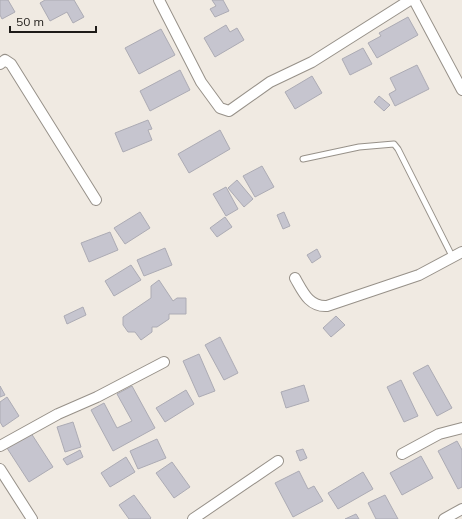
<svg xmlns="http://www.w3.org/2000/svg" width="462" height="519" viewBox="0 0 462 519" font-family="Mulish,sans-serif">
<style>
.building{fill:#c6c5cf;stroke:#acabb4}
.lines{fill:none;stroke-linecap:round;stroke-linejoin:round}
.service-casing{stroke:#979189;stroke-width:7}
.minor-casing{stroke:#979189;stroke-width:12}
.service{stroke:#fff;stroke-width:5}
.minor{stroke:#fff;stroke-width:10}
</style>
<rect width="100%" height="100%" fill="#f0eae2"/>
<g class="building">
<polygon points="0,0 8,0 15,12 2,19 0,15"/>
<polygon points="45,0 74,0 84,17 73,23 67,12 50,21 40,3"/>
<polygon points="212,0 223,0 229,11 215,17 210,9 216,6"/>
<polygon points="408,17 418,35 377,58 368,43 381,36 379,33"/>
<polygon points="226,25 230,32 237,28 244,40 215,57 204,38"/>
<polygon points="161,29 175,55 139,74 125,48"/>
<polygon points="363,48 372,64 350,75 342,59"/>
<polygon points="417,65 429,89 395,106 389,94 396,90 390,78"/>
<polygon points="180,70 190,90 150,111 140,91"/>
<polygon points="312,76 322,93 295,109 285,92"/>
<polygon points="379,96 390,105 384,111 374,102"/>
<polygon points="148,120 152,129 148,130 152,140 123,152 115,133"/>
<polygon points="220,130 230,149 189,173 178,154"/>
<polygon points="262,166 274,187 255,197 243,176"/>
<polygon points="237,180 253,199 244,207 228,188"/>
<polygon points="226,187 238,209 226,216 213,194"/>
<polygon points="140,212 150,228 125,244 114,228"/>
<polygon points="284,212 290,226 283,229 277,215"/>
<polygon points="225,217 232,227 217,237 210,228"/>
<polygon points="110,232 118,250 89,262 81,243"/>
<polygon points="165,248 172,265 144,276 137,260"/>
<polygon points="317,249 321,257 312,263 307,255"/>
<polygon points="131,265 141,280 114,296 105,281"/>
<polygon points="159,280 173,301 177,298 186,298 186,314 169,314 169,319 157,327 152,327 152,332 141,340 135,332 128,332 123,325 123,317 151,298 151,286"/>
<polygon points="83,307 86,315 67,324 64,316"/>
<polygon points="336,316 345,325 331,337 323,328"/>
<polygon points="220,337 238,373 224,380 205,345"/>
<polygon points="199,354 215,391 199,397 183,361"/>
<polygon points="428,365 452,408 437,416 413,373"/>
<polygon points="401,380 418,416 404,422 387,387"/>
<polygon points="304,385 309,401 286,408 281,392"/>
<polygon points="0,386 5,395 0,397"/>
<polygon points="132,386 155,428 113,451 91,410 104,403 117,428 132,421 117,394"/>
<polygon points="186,390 194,404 165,422 156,408"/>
<polygon points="7,397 19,416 3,427 0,422 0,402"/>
<polygon points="73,422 81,447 65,452 57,427"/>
<polygon points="29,430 53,467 29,482 5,445"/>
<polygon points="157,439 166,458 138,469 130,451"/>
<polygon points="457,441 462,450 462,487 458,489 438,451"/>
<polygon points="303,449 307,458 300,461 296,451"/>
<polygon points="80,450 83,457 67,465 63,459"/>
<polygon points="421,456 433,478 402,495 390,473"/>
<polygon points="126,457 135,472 110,487 101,473"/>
<polygon points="172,462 190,487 174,498 156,473"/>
<polygon points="299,471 308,489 314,486 323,501 293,517 275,483"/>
<polygon points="363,472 373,489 338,509 328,493"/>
<polygon points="134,495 151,518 150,519 129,519 119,505"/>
<polygon points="385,495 398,519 376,519 368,503"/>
<polygon points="356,514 359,519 345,519"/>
</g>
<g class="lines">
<g class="service-casing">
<polyline id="service" points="303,159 359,147 394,144 398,149 452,256"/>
</g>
<g class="minor-casing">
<g id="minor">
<polyline points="159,0 201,82 220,108 229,111 270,82 312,62 410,0"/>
<polyline points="414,0 462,90"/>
<polyline points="0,64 5,60 11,64 96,200"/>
<path d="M295 278C303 292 309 307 327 306L419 275 462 252"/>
<polyline points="0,446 58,414 97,397 164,362"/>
<polyline points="402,454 439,434 462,428"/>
<polyline points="0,469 32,519"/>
<polyline points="193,519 278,461"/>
<polyline points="444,519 462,509"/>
</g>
</g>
<use href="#service" class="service"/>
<use href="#minor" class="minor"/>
</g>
<path d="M10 26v6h86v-6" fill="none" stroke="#1e1b18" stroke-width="2"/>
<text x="16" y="26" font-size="12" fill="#1e1b18" stroke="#f0eae2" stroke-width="3" paint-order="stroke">50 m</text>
</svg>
